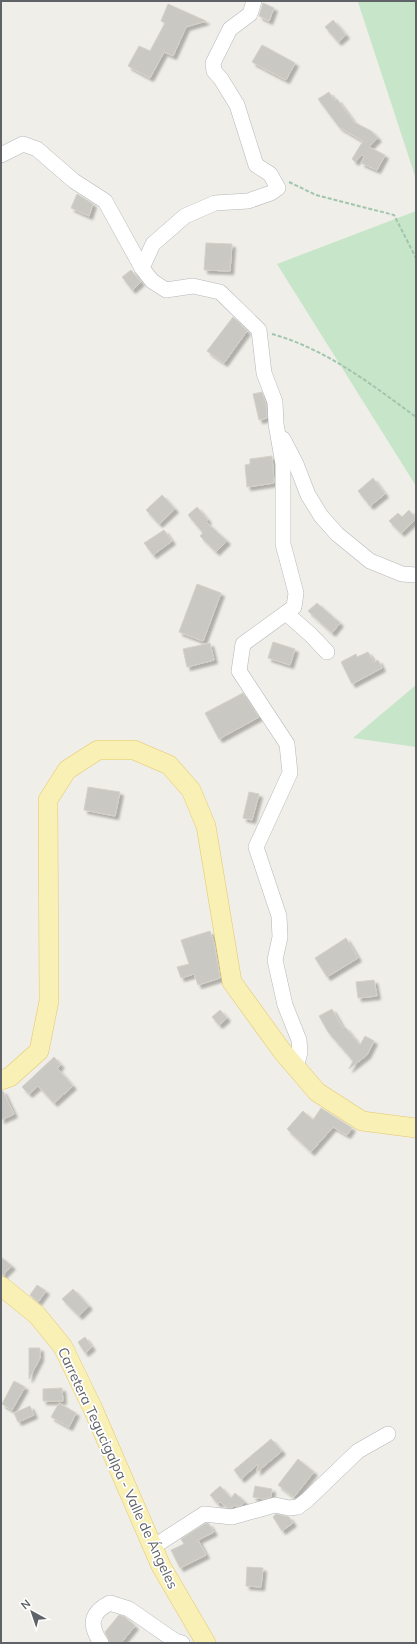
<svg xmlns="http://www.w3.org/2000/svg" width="417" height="1644" viewBox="0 0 417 1644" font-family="Mulish,sans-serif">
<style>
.green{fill:#c7e5c9}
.building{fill:#c9c8c2;stroke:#d4d1c7;filter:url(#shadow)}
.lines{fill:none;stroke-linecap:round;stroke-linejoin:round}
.minor-casing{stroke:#b5b7bb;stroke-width:16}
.major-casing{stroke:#e5c86c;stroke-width:20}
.path{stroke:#a1c5ad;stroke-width:2;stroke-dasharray:4 2;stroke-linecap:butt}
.minor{stroke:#fff;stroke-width:15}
.major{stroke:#f8f0b5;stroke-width:19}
.labels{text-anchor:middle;stroke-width:3.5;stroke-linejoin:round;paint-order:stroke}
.street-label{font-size:14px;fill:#5f6267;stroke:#fff}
</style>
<defs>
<filter id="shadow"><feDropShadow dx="3.5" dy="3.5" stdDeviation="1" flood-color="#0004"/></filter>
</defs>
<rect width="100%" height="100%" fill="#f0eee8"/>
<g class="green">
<polygon points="357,1 416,1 416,179 358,2"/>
<polygon points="416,211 416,486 277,264"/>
<polygon points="416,685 416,747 353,738"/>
</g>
<g class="building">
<polygon points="263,3 274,8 269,21 259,16"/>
<polygon points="168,4 206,21 186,27 173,56 164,52 150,78 128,66 139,46 150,51 165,23 161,21"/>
<polygon points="333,20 346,35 338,42 325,27"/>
<polygon points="262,45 295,63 286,80 252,62"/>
<polygon points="329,92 335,101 337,99 354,122 371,131 378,138 369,147 385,155 377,170 361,163 364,157 362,155 355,162 352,159 363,141 339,127 318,99"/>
<polygon points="77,194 93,204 89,216 71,208"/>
<polygon points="206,243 232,244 230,271 204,270"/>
<polygon points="131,270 141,282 132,290 122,277"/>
<polygon points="233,317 247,331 224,363 207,351"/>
<polygon points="262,392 266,404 267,418 259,420 253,394"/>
<polygon points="272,456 274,483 247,487 245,465 250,464 250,459"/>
<polygon points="373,478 385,494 370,506 358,491"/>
<polygon points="162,495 175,509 159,524 146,510"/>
<polygon points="197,507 208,520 206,522 227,541 216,552 200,536 203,533 188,515"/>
<polygon points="409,510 416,519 401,533 389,521 398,513 402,517"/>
<polygon points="164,530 172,541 153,555 144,543"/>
<polygon points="197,584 221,593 203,641 179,632"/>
<polygon points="317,603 340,623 332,633 308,611"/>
<polygon points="273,642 295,649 290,665 268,658"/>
<polygon points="210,643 214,660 187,667 183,649"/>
<polygon points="368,652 374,662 378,660 382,668 352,684 341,662 356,654 357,657"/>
<polygon points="243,693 259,717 219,739 205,713"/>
<polygon points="88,787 120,792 115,816 84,810"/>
<polygon points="249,792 259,794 252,820 243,818"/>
<polygon points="210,931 214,943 220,978 198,985 194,974 181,978 177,967 189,964 181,940"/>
<polygon points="346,938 358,958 327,977 315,958"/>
<polygon points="374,980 377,996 358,998 356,982"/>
<polygon points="332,1009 343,1028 345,1027 360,1045 365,1036 374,1041 367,1055 349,1069 353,1061 328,1032 319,1016"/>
<polygon points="220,1010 227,1018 219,1025 212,1017"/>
<polygon points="54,1057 61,1065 57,1068 73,1086 54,1103 38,1086 29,1094 22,1087"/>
<polygon points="1,1091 3,1091 14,1114 1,1120"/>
<polygon points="321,1108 352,1128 347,1135 333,1127 311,1152 287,1129 303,1111 313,1120"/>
<polygon points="1,1257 12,1266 3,1275 1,1275"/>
<polygon points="37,1285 46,1291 38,1302 30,1295"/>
<polygon points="73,1289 89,1306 79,1316 62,1299"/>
<polygon points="85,1337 92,1347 85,1353 78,1342"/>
<polygon points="29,1348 40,1348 40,1358 29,1379"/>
<polygon points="14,1381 25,1387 12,1410 2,1404"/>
<polygon points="62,1388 63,1401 43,1401 43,1389"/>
<polygon points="59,1403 76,1413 69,1427 51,1417"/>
<polygon points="30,1406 34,1415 18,1422 14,1413"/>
<polygon points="271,1439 282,1451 257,1472 258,1464 241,1479 234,1470"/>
<polygon points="298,1459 314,1472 294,1497 278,1485"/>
<polygon points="220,1486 231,1498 235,1493 245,1502 242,1505 236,1507 235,1505 231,1508 226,1507 220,1502 218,1504 210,1495"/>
<polygon points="255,1486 272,1489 271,1497 264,1499 253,1497"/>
<polygon points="276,1514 289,1517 293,1523 282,1531 273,1517"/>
<polygon points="206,1523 209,1524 214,1532 198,1540 206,1555 180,1568 171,1550 184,1544 181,1539"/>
<polygon points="247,1567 263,1568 261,1587 246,1586"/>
<polygon points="119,1615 125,1617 135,1626 121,1643 110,1643 105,1632"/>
</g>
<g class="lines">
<g class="minor-casing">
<g id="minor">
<polyline points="254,1 250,14 230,29 213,63 214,71 221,79 237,105 256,165 270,174 278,188 271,193 248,201 215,203 185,216 153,244 142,268 152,281 166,290 193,286 220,292 259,330 264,373 275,402 276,424 283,464 283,544 296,593 294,607 243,644 239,671 287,744 290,773 256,847 279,916 280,937 275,960 285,1005 299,1040 300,1052 296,1067"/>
<polyline points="1,155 23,144 37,149 74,181 105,201 142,268"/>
<polyline points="283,439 296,464 308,495 321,516 337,534 370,561 402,574 416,575"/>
<polyline points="286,613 311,635 327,652"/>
<polyline points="153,1547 204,1514 232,1517 275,1505 289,1508 298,1507 307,1500 358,1451 388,1434"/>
<path d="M101 1643C89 1625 90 1613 110 1603L129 1609 175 1641 182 1643"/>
</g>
</g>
<g class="major-casing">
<g id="major">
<polyline points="1,1080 10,1077 39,1051 49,1001 48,800 67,770 98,750 134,750 169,765 191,790 206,826 232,982 282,1051 317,1092 362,1121 416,1128"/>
<polyline points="1,1286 37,1315 63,1347 93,1409 161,1566 206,1643"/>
</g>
</g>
<g class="path">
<polyline points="289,182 316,195 394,215 416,258"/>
<path d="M272 334C326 349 371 384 416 417"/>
</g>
<use href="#minor" class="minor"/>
<use href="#major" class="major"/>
</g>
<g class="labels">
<g class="street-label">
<text transform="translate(118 1468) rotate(65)" y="5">Carretera Tegucigalpa - Valle de Ángeles</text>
</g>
</g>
<rect width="417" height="1644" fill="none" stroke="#5f6267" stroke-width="4"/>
<g transform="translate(32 1612) rotate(320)" stroke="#ffffff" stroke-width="3" paint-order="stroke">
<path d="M0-3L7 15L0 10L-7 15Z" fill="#5f6267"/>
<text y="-6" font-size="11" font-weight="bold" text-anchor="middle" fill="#5f6267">N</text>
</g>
</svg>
